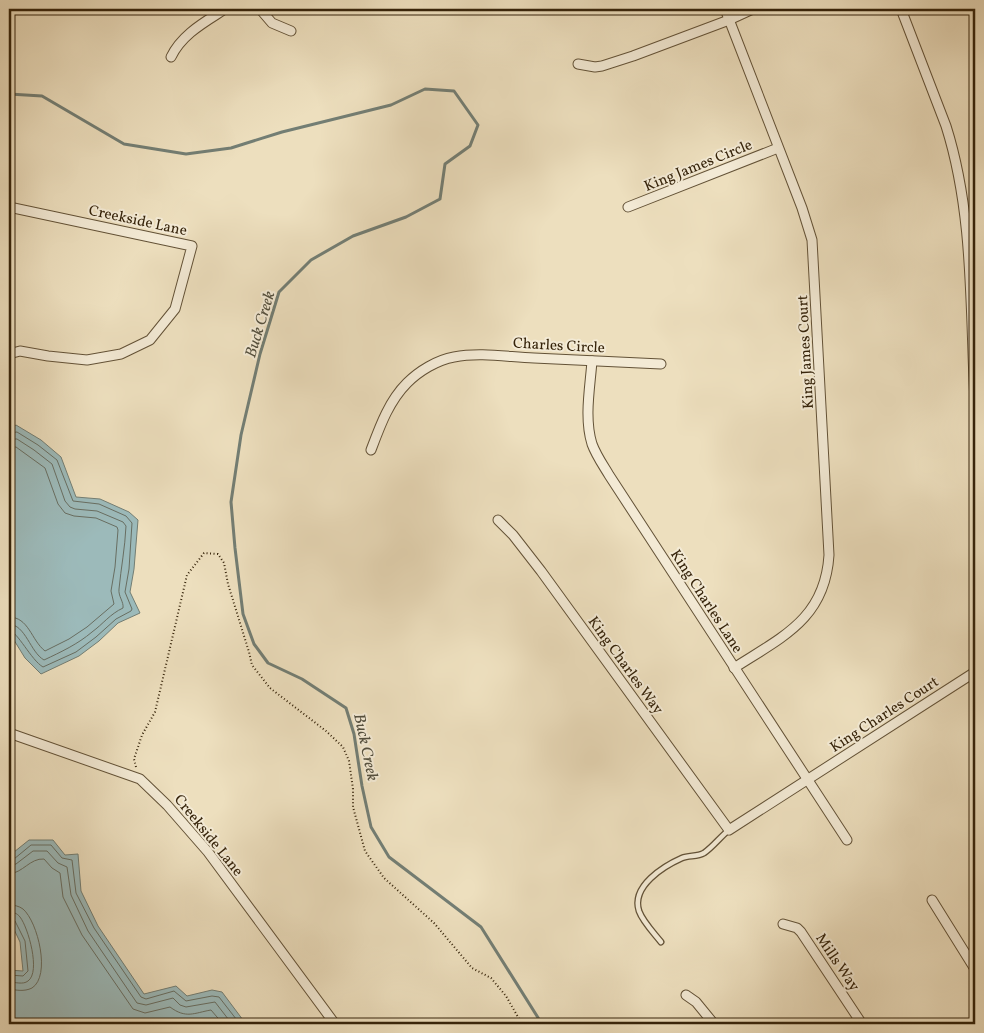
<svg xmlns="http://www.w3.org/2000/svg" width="984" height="1033" viewBox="0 0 984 1033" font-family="Vollkorn,serif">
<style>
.water{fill:#9cbaba;stroke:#737e74}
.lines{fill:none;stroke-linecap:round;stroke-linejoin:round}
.shore{stroke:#686e62;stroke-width:1}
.stream{stroke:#737e74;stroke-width:3}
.lane-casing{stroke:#635237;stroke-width:7}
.street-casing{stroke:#635237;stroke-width:11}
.path{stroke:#35230a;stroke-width:2;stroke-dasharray:1 2.5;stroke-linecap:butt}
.lane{stroke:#f3ead5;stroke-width:4.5}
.street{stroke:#f3ead5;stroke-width:9}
.labels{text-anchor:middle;stroke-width:4;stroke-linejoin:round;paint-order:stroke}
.street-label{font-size:15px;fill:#35230a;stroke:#f3ead5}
.water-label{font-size:16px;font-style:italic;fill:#54503f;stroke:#f3ead5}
</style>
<rect width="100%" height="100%" fill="#eddfbe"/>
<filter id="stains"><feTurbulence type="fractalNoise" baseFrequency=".004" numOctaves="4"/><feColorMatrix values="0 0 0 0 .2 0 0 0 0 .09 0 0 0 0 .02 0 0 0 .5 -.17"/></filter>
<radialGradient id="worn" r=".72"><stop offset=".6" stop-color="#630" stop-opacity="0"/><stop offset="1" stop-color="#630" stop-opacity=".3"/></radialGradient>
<g class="water">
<polygon points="16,425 41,440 61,457 76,497 100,499 129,512 138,520 134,569 130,592 140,613 118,623 99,641 79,656 41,674 25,658 9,632 9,429"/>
<polygon points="29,840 53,840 65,855 78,854 81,891 98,926 144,994 176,986 187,996 212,990 222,992 246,1024 9,1024 9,970 23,971 20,942 9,919 9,856"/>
</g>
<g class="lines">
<g class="shore">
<path d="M9 433 17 432 38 445 57 460 73 501 99 504 126 516 132 523 129 569 125 592 132 609 131 611 116 619 96 637 76 652 43 667C31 660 18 632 9 630"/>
<path d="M9 439H17L34 450 52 464 65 501 70 507 75 509 97 511 123 522 126 526C125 548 121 568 119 589 118 596 124 602 123 608 110 614 103 624 92 632 78 644 61 652 44 660 30 652 26 625 9 624"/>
<path d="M9 447H16L45 468 58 504 65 513 74 516 96 518 117 527 118 530 115 567 111 591 114 604 87 627 69 639 45 651C31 640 29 617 9 617"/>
<polyline points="9,860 14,859 31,845 51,845 62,858 72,860 76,893 94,928 141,997 146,999 174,991 186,1001 212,996 219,997 240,1024"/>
<polyline points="9,866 16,864 33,851 47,851 58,863 67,867 71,895 88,931 137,1003 146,1005 173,998 180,1005 186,1007 215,1002 232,1024"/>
<path d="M9 874C23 873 30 858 44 859L52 868 60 873 63 897 82 935 133 1009 145 1013 170 1007C186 1019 194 1013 211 1010L223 1024"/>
<path d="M9 905C14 905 19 906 23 909 38 922 51 976 32 988 24 992 16 990 9 989"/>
<path d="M9 912C13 912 17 913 20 917 28 927 41 972 28 981 23 985 15 982 9 982"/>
<polyline points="9,918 15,921 25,941 28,971 23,976 9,975"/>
</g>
<polyline class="stream" points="9,94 42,96 124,144 186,154 231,148 282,132 391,105 425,89 454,91 478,125 470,146 445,164 440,199 406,217 353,236 311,260 279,292 260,354 241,435 231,502 235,548 243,614 254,644 268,663 302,679 346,708 354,734 362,786 371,827 389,857 481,927 542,1024"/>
<g class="lane-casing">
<path id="lane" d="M661 942C654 933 643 922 639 911 631 886 664 866 682 858 689 855 697 857 704 853 713 847 721 836 729 830"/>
</g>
<g class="street-casing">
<g id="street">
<polyline points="260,9 272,23 291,31"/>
<path d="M725 9 802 208 812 240 829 555C825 619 782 637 734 668"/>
<path d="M901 9 946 126C974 214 970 310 975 401"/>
<path d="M171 57C182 34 205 22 225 9"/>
<polyline points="578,64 595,67 602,66 633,56 729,20 753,9"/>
<polyline points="9,207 192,246 175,309 150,340 121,354 87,360 48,356 20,351 9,354"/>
<polyline points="628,207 778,148"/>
<path d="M592 361C590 388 584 418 592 444 596 455 603 465 609 475L847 840"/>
<path d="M371 450C380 426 389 401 407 383 419 371 437 360 454 357 480 352 508 357 534 358 576 360 618 362 661 364"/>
<polyline points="498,520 513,535 541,571 729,830 975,672"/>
<polyline points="9,733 140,779 167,805 208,852 335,1024"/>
<polyline points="932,900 975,969"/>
<polyline points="783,924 797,928 801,932 862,1024"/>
<polyline points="686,995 696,1002 714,1024"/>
</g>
</g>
<polyline class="path" points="136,767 134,759 142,735 155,712 187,575 204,553 218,554 224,563 228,584 249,652 252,665 270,688 326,731 343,747 349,761 353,789 353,807 365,851 384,878 434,923 472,968 491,978 506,996 522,1024"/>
<use href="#lane" class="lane"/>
<use href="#street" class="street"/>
</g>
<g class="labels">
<g class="street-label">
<text transform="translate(698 165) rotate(-22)" y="5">King James Circle</text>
<text transform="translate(138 220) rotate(12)" y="5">Creekside Lane</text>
<text transform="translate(559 345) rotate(3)" y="5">Charles Circle</text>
<text transform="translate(805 352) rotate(-93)" y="5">King James Court</text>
<text transform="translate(707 601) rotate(57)" y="5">King Charles Lane</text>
<text transform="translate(626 665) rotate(54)" y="5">King Charles Way</text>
<text transform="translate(884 714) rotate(-33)" y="5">King Charles Court</text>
<text transform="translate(209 835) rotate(51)" y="5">Creekside Lane</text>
<text transform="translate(838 962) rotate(56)" y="5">Mills Way</text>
</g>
<g class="water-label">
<text transform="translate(259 324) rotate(-73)" y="6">Buck Creek</text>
<text transform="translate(367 747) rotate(78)" y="6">Buck Creek</text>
</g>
</g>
<rect width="984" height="1033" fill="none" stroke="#eddfbe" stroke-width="30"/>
<rect x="10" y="10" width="964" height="1013" fill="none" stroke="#35230a" stroke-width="2.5"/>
<rect x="15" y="15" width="954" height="1003" fill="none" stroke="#35230a"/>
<rect width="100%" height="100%" filter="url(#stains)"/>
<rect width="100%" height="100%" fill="url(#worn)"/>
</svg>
